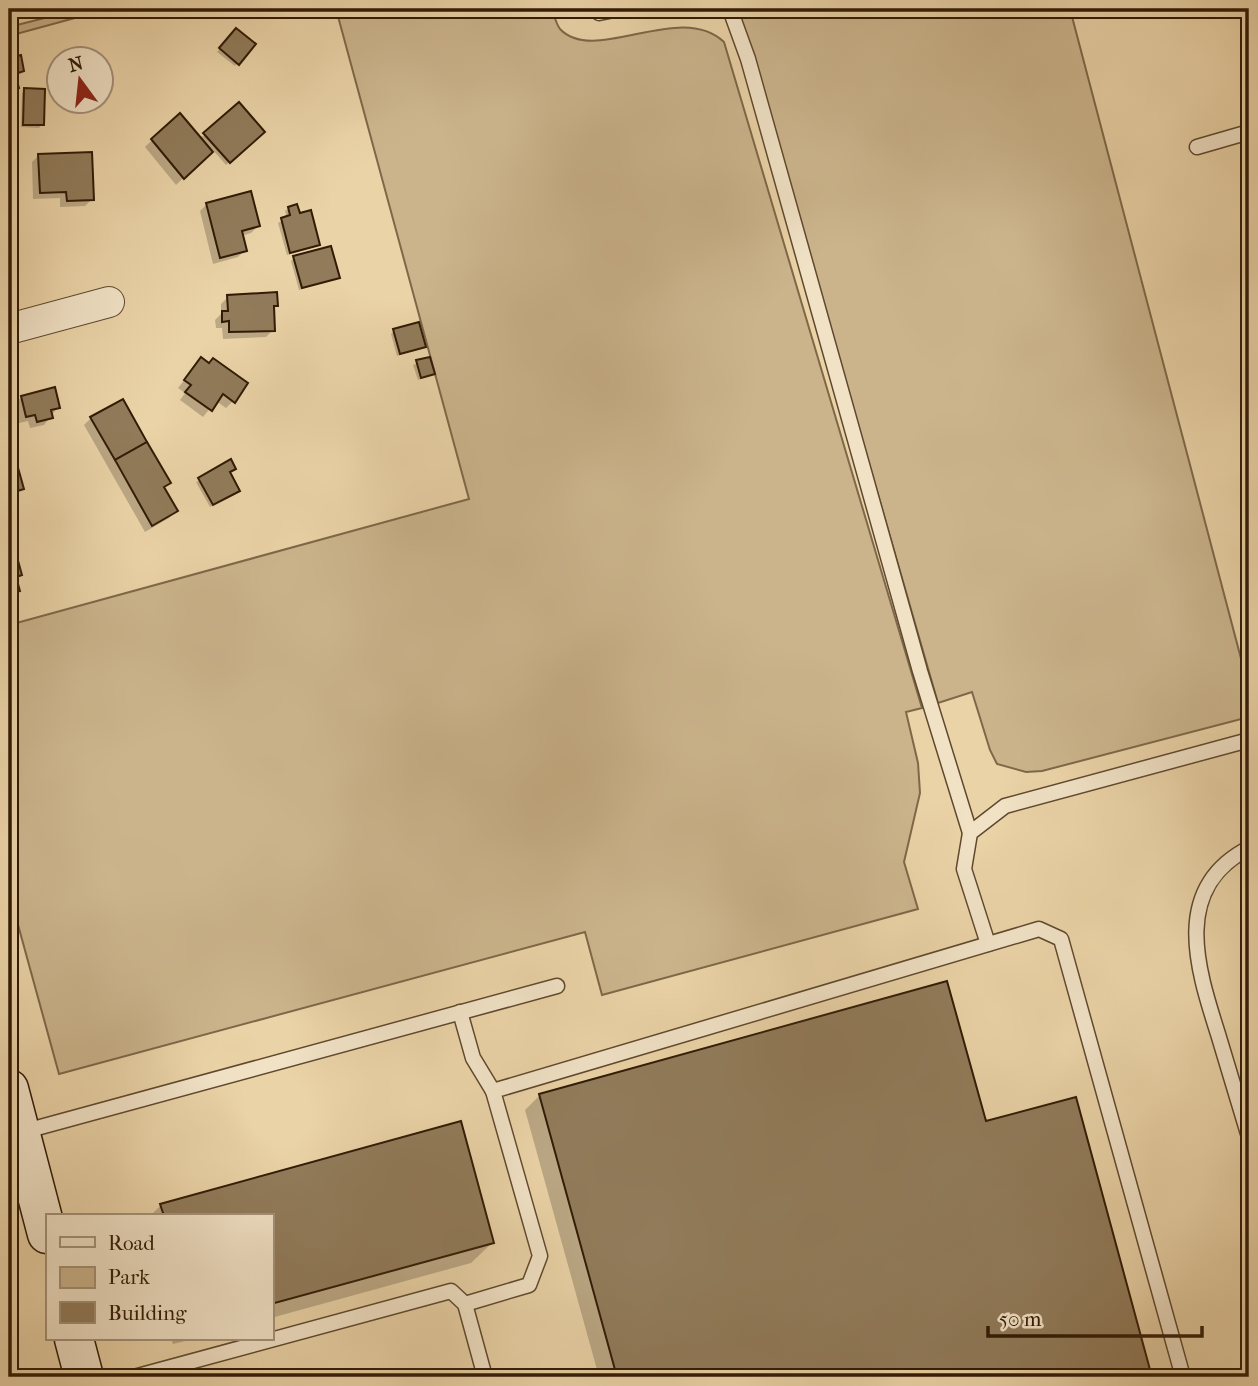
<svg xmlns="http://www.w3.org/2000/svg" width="1258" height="1386" viewBox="0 0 1258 1386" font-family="'IM FELL French Canon',serif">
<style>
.green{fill:#cbb48c;stroke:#7e6849;stroke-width:2}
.shadow{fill:#0003}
.building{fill:#917b5a;stroke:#311b06;stroke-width:2}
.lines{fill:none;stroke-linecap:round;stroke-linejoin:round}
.lane-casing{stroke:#5f492e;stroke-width:17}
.street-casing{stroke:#5f492e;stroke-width:32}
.secondary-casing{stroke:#311b06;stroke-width:41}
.lane{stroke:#f1e2c6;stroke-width:14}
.street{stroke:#f1e2c6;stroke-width:30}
.secondary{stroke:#f1e2c6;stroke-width:38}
</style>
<rect width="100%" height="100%" fill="#ead3a7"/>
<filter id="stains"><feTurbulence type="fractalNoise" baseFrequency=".00286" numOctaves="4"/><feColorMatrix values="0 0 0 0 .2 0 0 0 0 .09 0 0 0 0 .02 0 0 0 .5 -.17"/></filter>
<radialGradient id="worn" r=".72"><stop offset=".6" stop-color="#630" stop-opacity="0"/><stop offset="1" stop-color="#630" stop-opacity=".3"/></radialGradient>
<g class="green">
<polygon points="80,9 108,9 9,36 9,27"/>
<path d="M336 9H552C554 15 556 24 560 29 595 66 680 0 724 42L922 708 906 712 918 763 920 793 904 862 918 909 602 995 585 932 59 1074 9 892V625L469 499Z"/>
<polygon points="738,9 1070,9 1249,689 1249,717 1042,771 1026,772 997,764 990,750 972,692 938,703"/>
</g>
<g class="shadow">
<polygon points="236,30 254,44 235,66 217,52"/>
<polygon points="25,90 42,124 39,128 21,127 22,93"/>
<polygon points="263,132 226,165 213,150 176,185 145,147 152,140"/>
<polygon points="39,155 92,199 85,206 60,207 60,198 33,199 32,162"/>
<polygon points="207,204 258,226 251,233 241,236 245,250 238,257 213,264 200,211"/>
<polygon points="289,208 318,244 315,247 287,255 278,223 287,218 285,211"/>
<polygon points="294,258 338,278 299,290 291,261"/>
<polygon points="228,297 276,306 272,309 273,330 266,337 223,339 222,328 216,328 215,320 221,314 221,304"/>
<polygon points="394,331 424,346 397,356 391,334"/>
<polygon points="201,359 233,401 226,408 216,401 203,417 180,400 185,393 178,388"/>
<polygon points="429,359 433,374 418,380 413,365"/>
<polygon points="22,397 58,407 44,425 30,428 28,421 19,423 14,404"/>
<polygon points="91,418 169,483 163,488 176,511 169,518 145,532 84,425"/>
<polygon points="12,452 22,489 11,494 9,453"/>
<polygon points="234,469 229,473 235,493 210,507 196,482"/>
<polygon points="9,558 20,575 15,580 18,590 9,598"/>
<polygon points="540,1095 984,1123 1075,1099 1151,1377 599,1377 525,1110"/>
<polygon points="460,1123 492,1243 471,1263 271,1318 271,1216 150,1216 161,1205"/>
<polygon points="171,1339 194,1339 173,1344"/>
</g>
<g class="building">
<polygon points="236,28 256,44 239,65 219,48"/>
<polygon points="21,55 24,71 15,74 19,88 9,91 9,58"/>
<polygon points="24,88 45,89 44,125 23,125"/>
<polygon points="239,102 265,132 230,163 203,133"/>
<polygon points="180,113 213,152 184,179 151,139"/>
<polygon points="92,152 94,200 67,201 66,192 40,193 38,154"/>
<polygon points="251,191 260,226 242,231 247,251 220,258 206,203"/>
<polygon points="297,204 300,213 311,210 320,245 290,253 281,218 290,215 288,207"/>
<polygon points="331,246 340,278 302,288 293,256"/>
<polygon points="277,292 278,306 274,306 275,331 229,332 229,321 222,322 222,311 228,311 227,295"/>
<polygon points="419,322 426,347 400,354 393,329"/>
<polygon points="201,357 209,363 213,358 248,383 235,403 223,394 212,411 185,392 191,385 184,380"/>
<polygon points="430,357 435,374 421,378 416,360"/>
<polygon points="55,387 60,408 51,410 53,418 37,422 35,415 26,417 21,396"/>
<polygon points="123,399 147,442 115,460 90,417"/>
<polygon points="147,442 171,483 164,487 178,511 152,526 115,460"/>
<polygon points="13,450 24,489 14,492 9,476 9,451"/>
<polygon points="231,459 236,469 230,472 240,491 213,505 198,478"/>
<polygon points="9,552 11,559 17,557 22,575 16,577 20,591 9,594"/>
<polygon points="947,981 986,1121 1076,1097 1152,1377 617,1377 539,1094"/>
<polygon points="461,1121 494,1243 271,1304 271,1216 164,1216 160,1204"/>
</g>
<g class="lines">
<g class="lane-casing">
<g id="lane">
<polyline points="726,9 731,12 748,59 920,671 970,833"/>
<polyline points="599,13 619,9"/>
<polyline points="1197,147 1249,132"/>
<path d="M1249 848C1171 888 1197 968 1218 1034 1228 1068 1239 1103 1249 1137"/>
<polyline points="988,944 964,869 970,833 1005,806 1249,740"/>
<polyline points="460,1012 473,1058 493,1091"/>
<polyline points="22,1132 557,986"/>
<polyline points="465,1304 529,1285 540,1256 493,1091 1039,929 1061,939 1183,1377"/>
<polyline points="134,1377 451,1291 465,1304 485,1377"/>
</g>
</g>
<g class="street-casing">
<polyline id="street" points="9,329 109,302"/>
</g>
<g class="secondary-casing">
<g id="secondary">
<polyline points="9,1089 47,1234"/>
<polyline points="74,1339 84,1377"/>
</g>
</g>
<use href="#lane" class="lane"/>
<use href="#street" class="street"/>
<use href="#secondary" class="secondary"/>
</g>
<rect width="1258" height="1386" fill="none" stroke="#ead3a7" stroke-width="35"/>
<rect x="10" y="10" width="1237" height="1365" fill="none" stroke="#311b06" stroke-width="3.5"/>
<rect x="18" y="18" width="1223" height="1351" fill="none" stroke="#311b06" stroke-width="2"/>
<rect x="46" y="1214" width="228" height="126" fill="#f1e2c6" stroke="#a49279" stroke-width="2"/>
<rect x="60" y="1237" width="35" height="10" fill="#f1e2c6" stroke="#a49279" stroke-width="2"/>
<text x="108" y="1250" font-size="21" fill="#311b06">Road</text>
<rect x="60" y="1267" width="35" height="21" fill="#cbb48c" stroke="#a49279" stroke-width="2"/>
<text x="108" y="1284" font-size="21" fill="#311b06">Park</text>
<rect x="60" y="1302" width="35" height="21" fill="#917b5a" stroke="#a49279" stroke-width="2"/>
<text x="108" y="1320" font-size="21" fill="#311b06">Building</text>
<g transform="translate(80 80) rotate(345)"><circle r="33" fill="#f1e2c6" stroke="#a49279" stroke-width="2"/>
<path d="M0-5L12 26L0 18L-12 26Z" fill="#8f2418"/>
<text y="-10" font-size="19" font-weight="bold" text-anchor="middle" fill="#311b06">N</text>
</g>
<path d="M988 1326v10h214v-10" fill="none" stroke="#311b06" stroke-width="3.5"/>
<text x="999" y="1326" font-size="21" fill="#311b06" stroke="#f1e2c6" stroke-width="5" paint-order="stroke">50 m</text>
<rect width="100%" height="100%" filter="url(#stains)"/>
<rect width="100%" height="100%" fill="url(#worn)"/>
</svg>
